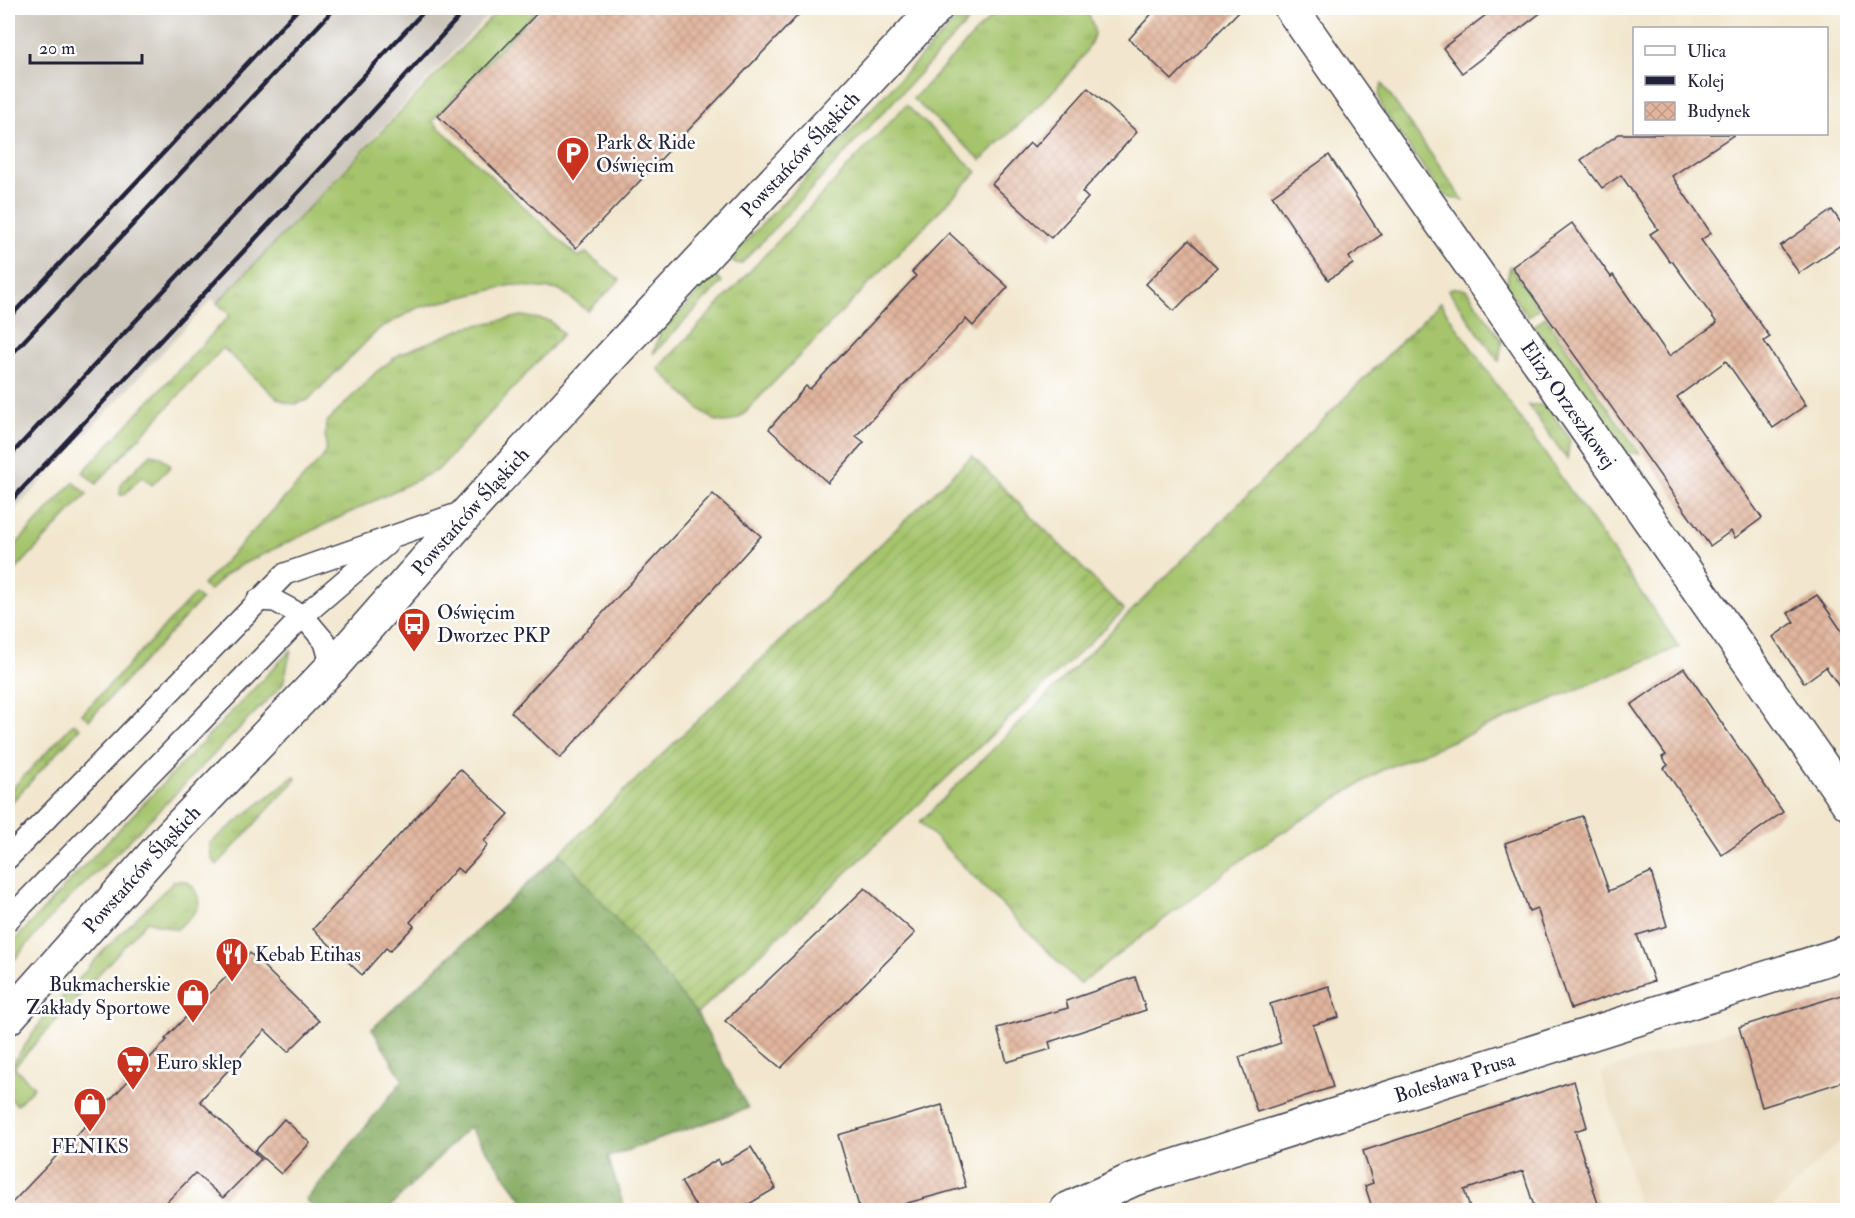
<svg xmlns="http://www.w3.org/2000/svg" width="1855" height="1218" viewBox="0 0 1855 1218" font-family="'IM FELL Double Pica',serif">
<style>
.built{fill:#e8d9ba}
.industrial{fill:#c9c3b8}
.grass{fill:url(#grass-tufts);stroke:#647354;stroke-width:1.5}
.forest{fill:url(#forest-crowns);stroke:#53664e;stroke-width:1.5}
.garden{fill:url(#garden-furrows);stroke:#647354;stroke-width:1.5}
.building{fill:url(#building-cross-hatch)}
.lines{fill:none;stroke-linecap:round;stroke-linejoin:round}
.service-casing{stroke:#414051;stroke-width:24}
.minor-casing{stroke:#414051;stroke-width:36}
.tertiary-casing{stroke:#414051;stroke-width:36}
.service{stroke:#fff;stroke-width:21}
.minor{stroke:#fff;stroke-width:33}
.tertiary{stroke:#fff;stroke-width:33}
.rail{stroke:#22223b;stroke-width:4.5}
.labels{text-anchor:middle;stroke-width:5;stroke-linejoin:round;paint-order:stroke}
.poi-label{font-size:20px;fill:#22223b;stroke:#fff;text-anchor:start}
.street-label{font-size:20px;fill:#22223b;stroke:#fff}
</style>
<defs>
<pattern id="grass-tufts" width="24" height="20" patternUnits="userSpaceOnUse" patternTransform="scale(1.5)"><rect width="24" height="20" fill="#a5c46c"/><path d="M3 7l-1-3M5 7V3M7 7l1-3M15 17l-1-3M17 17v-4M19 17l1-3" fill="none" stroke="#8ea85e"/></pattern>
<pattern id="forest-crowns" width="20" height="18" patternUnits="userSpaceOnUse" patternTransform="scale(1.5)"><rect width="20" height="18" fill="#84aa60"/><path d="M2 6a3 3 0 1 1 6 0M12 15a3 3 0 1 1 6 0" fill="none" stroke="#6c8a50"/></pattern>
<pattern id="garden-furrows" width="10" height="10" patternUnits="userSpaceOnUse" patternTransform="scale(1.5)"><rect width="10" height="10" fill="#a5c46c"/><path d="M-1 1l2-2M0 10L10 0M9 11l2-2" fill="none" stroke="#8ea85e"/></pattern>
<pattern id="building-cross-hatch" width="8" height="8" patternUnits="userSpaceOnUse" patternTransform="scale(1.5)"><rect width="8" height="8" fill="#e1b59d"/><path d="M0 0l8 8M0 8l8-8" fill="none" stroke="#c19b88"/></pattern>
</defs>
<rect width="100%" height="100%" fill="#fff"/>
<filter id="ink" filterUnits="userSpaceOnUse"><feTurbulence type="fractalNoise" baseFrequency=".0167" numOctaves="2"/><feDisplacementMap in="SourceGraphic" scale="12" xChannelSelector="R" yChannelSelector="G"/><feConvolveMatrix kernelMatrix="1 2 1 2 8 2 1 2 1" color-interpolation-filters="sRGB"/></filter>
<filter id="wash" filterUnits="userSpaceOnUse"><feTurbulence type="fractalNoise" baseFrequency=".008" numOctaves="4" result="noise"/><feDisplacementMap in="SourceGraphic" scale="24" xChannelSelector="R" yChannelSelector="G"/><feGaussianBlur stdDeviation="1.35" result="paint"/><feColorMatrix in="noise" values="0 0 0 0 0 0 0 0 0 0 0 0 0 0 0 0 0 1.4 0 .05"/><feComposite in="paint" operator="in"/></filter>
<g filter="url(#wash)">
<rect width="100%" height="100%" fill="#f2e7ce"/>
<polygon class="built" points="1847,993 1847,1134 1769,1210 1640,1210 1601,1072"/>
<polygon class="industrial" points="8,8 495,8 217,303 212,299 8,517"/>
<g class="grass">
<polygon points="500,8 539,8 432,121 578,257 586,253 620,280 588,311 560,290 512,285 417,308 379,329 308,400 295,404 288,403 277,398 223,348 96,484 83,472 230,315 217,303"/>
<polygon points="967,8 981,8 741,264 735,263 731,257"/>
<path d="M999 8H1085C1089 15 1094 25 1094 33 1092 61 1003 139 981 160L913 99Z"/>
<polygon points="1382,84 1463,200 1450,198 1440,191 1382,109 1379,95"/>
<path d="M906 105 977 172 750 407C743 418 728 426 714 420 704 416 669 379 658 369Z"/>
<polygon points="1510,266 1539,309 1528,317 1506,287"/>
<polygon points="715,275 722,282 653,354 660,333"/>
<polygon points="1453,288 1466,289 1502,341 1499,362 1448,290"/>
<polygon points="1440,303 1679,647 1382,770 1251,852 1080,984 920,822"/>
<path d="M522 316 550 321 563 334 438 470 245 563 226 574 209 591 203 585 323 457C330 446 322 434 327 422L376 372 400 354 467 327Z"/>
<polygon points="1545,317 1640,454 1621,451 1534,326"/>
<polygon points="1528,405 1546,405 1570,439 1567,459"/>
<polygon points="151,454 160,456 171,466 152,485 142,476 124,495 120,495 121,484 124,480"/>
<polygon points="74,482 87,494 8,578 8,553"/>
<polygon points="195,594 201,600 89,720 82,714"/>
<polygon points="291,650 283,684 122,848 58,909 8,967 8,944 18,937 80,870"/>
<polygon points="74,723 80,728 8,806 8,793"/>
<path d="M294 776 296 779 217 865C210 859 210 852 210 843Z"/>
<path d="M174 881C177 881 180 880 184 881 194 883 202 900 197 909 193 916 182 924 176 930L147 921 14 1067 34 1087 17 1105 8 1096V1070L41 1022 104 950Z"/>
</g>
<polygon class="forest" points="560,853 697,1014 748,1108 608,1157 625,1210 518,1210 525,1203 469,1127 387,1210 316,1210 306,1200 403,1080 372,1029"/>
<polygon class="garden" points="972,456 1124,610 697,1014 560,853"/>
<g id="blocks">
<g class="building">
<polygon points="542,8 805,8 576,248 438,116"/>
<polygon points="1157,8 1242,8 1172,80 1129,39"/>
<polygon points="1495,8 1547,8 1462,73 1443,48"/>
<polygon points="1088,88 1137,132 1082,192 1088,198 1051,238 992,184 1030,143 1035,147"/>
<polygon points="1619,134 1735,134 1672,176 1711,233 1701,240 1770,337 1764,341 1806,405 1773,428 1726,361 1677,397 1762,518 1735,538 1731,531 1710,546 1512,267 1572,223 1611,277 1613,275 1669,356 1717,323 1672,261 1670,262 1650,234 1658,229 1621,175 1602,188 1581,160"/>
<polygon points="1329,155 1381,235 1349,257 1353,264 1328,280 1272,196"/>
<polygon points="1832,210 1848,233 1848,240 1799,273 1780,246"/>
<polygon points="949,233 1008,287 973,326 966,319 856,436 864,442 828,483 769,429 806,386 810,389 916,276 912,272"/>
<polygon points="1189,240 1217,267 1174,311 1146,284"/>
<polygon points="713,494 761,536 560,758 511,712"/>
<polygon points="1817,595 1848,640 1848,700 1826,667 1804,683 1773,637 1794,622 1788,613"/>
<polygon points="1684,668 1783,812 1722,855 1664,768 1668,765 1662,757 1666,755 1631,705"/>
<polygon points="460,769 509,814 484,841 488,845 476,859 463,873 457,868 410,922 414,926 390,951 386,948 362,975 313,929"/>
<polygon points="1582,816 1609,891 1651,872 1667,926 1637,935 1654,981 1571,1009 1537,908 1529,911 1505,843"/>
<polygon points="865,888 915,933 781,1068 725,1021"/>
<polygon points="250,953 319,1021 288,1052 265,1030 200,1101 261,1159 223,1198 195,1173 159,1210 8,1210 8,1207 167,1040 165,1039 177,1026"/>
<polygon points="1135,977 1146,1010 1049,1042 1051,1049 1007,1062 997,1028 1068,1008 1066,1001"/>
<polygon points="1329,986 1339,1017 1313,1025 1333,1087 1257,1112 1239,1057 1281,1043 1270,1004"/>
<polygon points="1848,993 1848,1080 1762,1107 1739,1027"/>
<polygon points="1574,1081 1587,1127 1575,1131 1600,1210 1535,1210 1523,1171 1464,1190 1471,1210 1373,1210 1365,1186 1373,1183 1363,1151"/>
<polygon points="942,1105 966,1187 882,1210 860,1210 838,1135"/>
<polygon points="284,1119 310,1143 281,1174 255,1151"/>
<polygon points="751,1147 776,1188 739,1210 698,1210 681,1182 718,1159 721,1165"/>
</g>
</g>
</g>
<g filter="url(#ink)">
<use href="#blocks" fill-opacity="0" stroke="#414051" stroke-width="1.5"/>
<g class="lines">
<g class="service-casing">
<g id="service">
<polyline points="258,600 275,601 303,616 325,642 332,667"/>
<polyline points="8,858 285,574 463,512"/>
<polyline points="8,920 303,616 387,544"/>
</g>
</g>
<g class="minor-casing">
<g id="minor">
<path id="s1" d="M1291 8 1848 803"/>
<path id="s2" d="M1066 1210 1134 1179 1848 952"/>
</g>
</g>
<g class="tertiary-casing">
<g id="tertiary">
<path id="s3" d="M8 1018 171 835 332 667 470 510 617 350 936 8"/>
</g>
</g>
<use href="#service" class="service"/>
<use href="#minor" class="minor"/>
<use href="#tertiary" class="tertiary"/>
<g class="rail">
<polyline points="8,319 299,8"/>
<polyline points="8,358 335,8"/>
<polyline points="8,458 427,8"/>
<polyline points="8,504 323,166 467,8"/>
</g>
</g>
</g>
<defs>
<g id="parking-pin" transform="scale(1.725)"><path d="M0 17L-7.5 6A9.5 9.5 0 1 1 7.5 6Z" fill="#c8321e" stroke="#fff"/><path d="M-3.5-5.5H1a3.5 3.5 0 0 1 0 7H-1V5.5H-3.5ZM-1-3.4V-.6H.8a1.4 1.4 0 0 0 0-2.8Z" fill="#fff"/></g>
<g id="bus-pin" transform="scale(1.725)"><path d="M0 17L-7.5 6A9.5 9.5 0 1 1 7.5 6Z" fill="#c8321e" stroke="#fff"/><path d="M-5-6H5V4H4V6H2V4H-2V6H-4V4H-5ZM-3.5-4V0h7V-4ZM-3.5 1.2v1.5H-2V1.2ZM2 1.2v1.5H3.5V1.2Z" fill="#fff"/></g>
<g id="restaurant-pin" transform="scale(1.725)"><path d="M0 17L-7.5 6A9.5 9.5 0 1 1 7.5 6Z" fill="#c8321e" stroke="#fff"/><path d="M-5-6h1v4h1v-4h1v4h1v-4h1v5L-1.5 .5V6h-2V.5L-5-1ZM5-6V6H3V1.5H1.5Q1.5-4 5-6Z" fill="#fff"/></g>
<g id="shop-pin" transform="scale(1.725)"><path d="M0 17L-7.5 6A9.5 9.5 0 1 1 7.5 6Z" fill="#c8321e" stroke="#fff"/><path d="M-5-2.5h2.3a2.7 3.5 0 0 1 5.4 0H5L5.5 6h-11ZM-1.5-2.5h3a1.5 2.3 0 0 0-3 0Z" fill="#fff"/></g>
<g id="supermarket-pin" transform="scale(1.725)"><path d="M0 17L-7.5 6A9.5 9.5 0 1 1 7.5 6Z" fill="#c8321e" stroke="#fff"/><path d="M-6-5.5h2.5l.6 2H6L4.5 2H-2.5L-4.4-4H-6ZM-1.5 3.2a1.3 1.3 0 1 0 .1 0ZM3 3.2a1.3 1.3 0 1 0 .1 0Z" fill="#fff"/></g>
</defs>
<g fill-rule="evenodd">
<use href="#parking-pin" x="573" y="153"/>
<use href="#bus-pin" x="414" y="624"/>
<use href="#restaurant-pin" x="232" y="954"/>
<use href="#shop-pin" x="193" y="995"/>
<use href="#supermarket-pin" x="133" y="1062"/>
<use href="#shop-pin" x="90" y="1104"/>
</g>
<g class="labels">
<g class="poi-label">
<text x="596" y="149">Park &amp; Ride<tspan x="596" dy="23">Oświęcim</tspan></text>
<text x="437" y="619">Oświęcim<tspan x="437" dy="23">Dworzec PKP</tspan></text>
<text x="255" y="961">Kebab Etihas</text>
<text x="170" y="991" text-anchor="end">Bukmacherskie<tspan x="170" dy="23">Zakłady Sportowe</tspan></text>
<text x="156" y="1069">Euro sklep</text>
<text x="90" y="1153" text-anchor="middle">FENIKS</text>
</g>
<g class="street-label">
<text dy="7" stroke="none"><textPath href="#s3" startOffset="1172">Powstańców Śląskich</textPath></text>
<text dy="7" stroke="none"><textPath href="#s1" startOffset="484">Elizy Orzeszkowej</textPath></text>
<text dy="7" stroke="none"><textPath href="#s3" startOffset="686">Powstańców Śląskich</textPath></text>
<text dy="7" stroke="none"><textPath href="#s3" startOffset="200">Powstańców Śląskich</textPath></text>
<text dy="7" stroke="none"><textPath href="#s2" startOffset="411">Bolesława Prusa</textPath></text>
</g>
</g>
<rect width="1855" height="1218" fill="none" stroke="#fff" stroke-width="30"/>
<rect x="1633" y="27" width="195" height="108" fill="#ffffff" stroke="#a7a7b1" stroke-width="1.5"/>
<rect x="1645" y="46" width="30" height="9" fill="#ffffff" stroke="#a7a7b1" stroke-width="1.5"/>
<text x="1687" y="57" font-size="18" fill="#22223b">Ulica</text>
<rect x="1645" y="76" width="30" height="9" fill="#22223b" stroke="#a7a7b1" stroke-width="1.5"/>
<text x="1687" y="87" font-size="18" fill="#22223b">Kolej</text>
<rect x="1645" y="102" width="30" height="18" fill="url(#building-cross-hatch)" stroke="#a7a7b1" stroke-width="1.5"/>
<text x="1687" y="117" font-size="18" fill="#22223b">Budynek</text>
<path d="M30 54v9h112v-9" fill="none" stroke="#22223b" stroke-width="3"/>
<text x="39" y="54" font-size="18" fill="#22223b" stroke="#ffffff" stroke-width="4.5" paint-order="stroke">20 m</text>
</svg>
